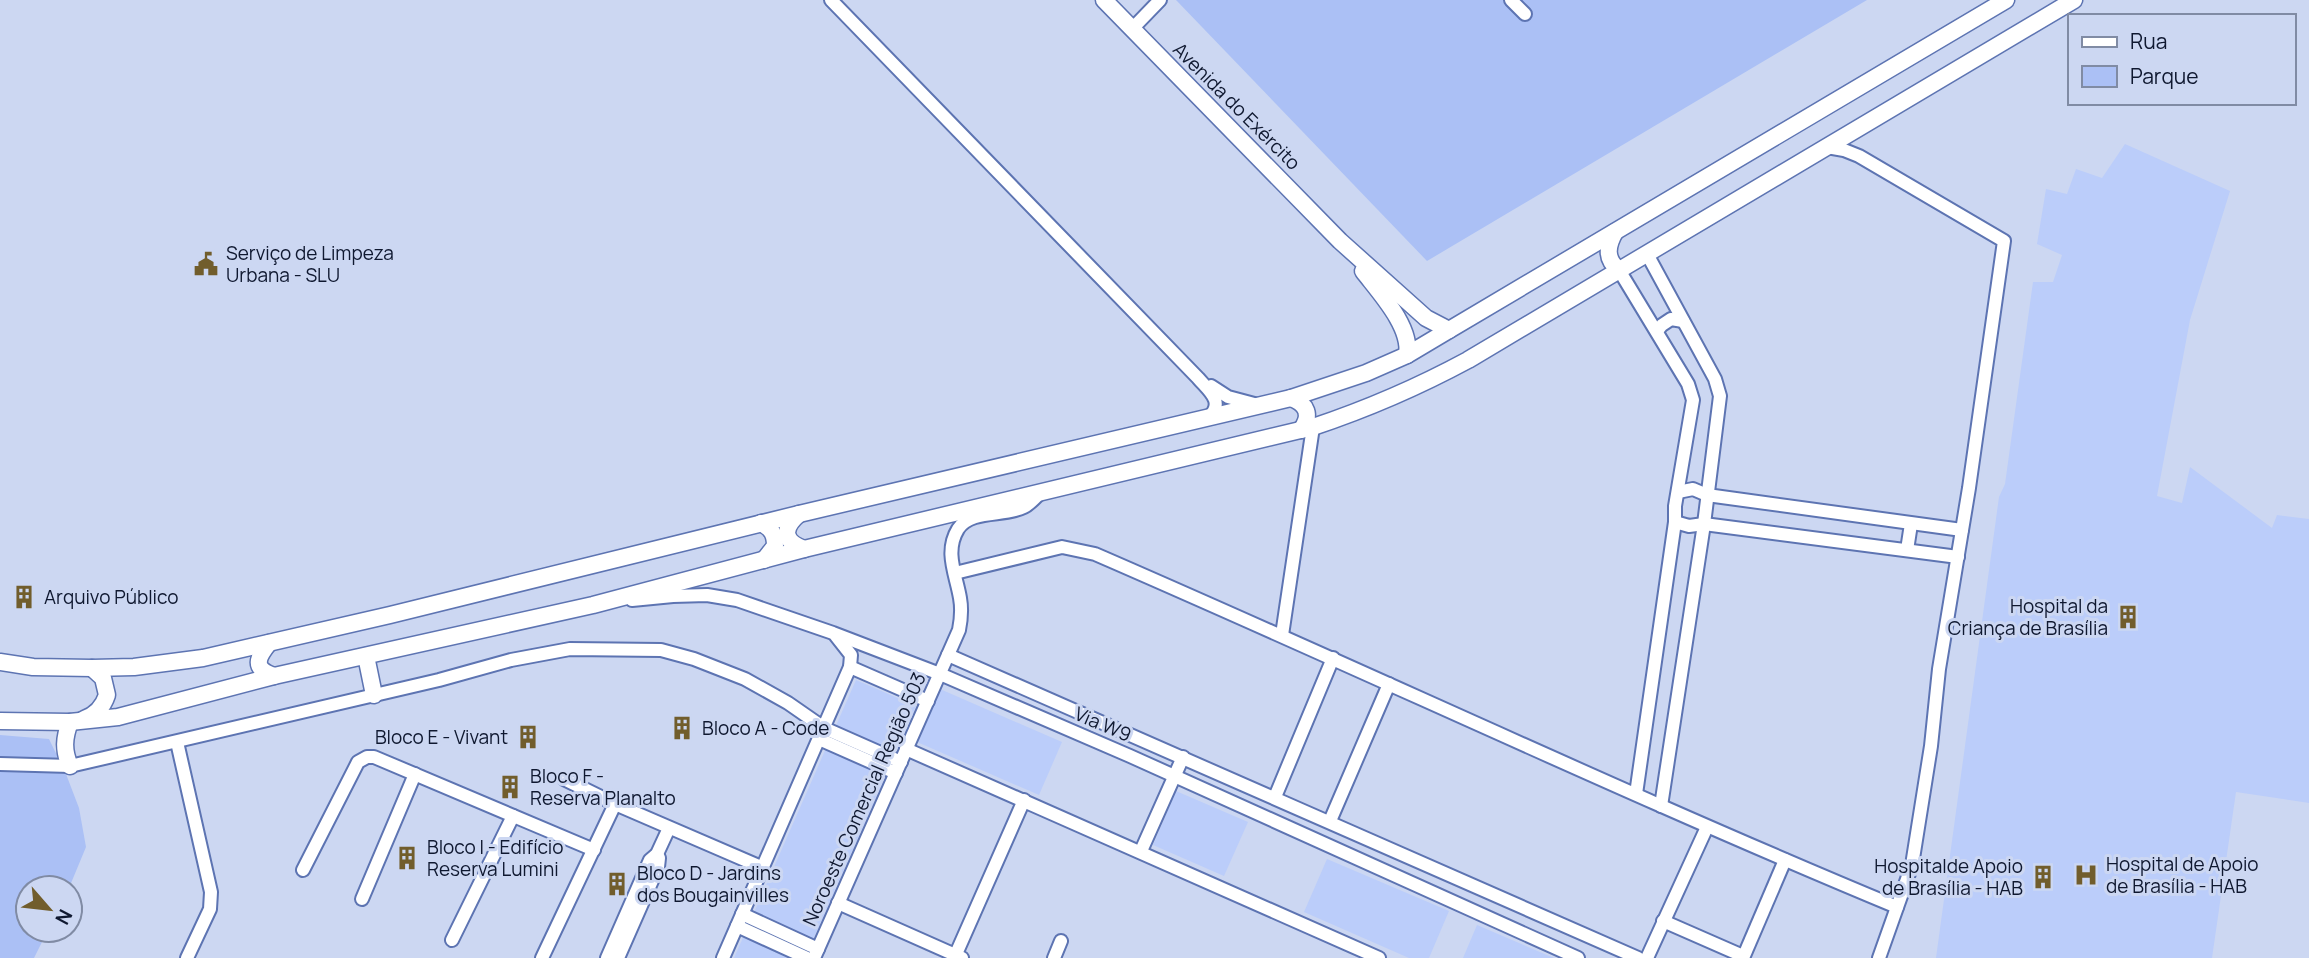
<svg xmlns="http://www.w3.org/2000/svg" width="2309" height="958" viewBox="0 0 2309 958" font-family="Manrope,sans-serif">
<style>
.built{fill:#bbcdfa}
.green{fill:#abc0f5}
.lines{fill:none;stroke-linecap:round;stroke-linejoin:round}
.minor-casing{stroke:#5d74b2;stroke-width:16}
.major-casing{stroke:#5d74b2;stroke-width:19}
.minor{stroke:#fff;stroke-width:12}
.major{stroke:#fff;stroke-width:16}
.labels{text-anchor:middle;stroke-width:6;stroke-linejoin:round;paint-order:stroke}
.street-label{font-size:19px;fill:#0f1830;stroke:#ccd7f2}
.poi-label{font-size:19px;fill:#0f1830;stroke:#ccd7f2;text-anchor:start}
</style>
<rect width="100%" height="100%" fill="#ccd7f2"/>
<g class="built">
<polygon points="2125,144 2230,191 2190,320 2157,496 2182,503 2190,467 2272,528 2277,515 2309,519 2309,803 2236,792 2212,958 1936,958 1999,497 2005,484 2033,282 2053,282 2062,255 2037,244 2046,189 2067,194 2076,169 2102,178"/>
<polygon points="856,680 916,706 805,958 734,958"/>
<polygon points="940,689 1062,742 1039,795 917,742"/>
<polygon points="1176,791 1248,822 1224,876 1153,845"/>
<polygon points="1327,859 1449,911 1429,958 1409,958 1304,912"/>
<polygon points="1477,925 1554,958 1463,958"/>
</g>
<g class="green">
<polygon points="1176,0 1867,0 1427,261"/>
<polygon points="0,735 49,739 66,774 79,808 86,847 69,888 28,888 28,930 48,930 34,958 0,958"/>
</g>
<g class="lines">
<g class="minor-casing">
<g id="minor">
<path d="M831 0 1198 378C1209 391 1225 402 1209 417"/>
<polyline points="1511,0 1525,14"/>
<polyline points="1132,29 1160,0"/>
<polyline points="1827,147 1844,150 1859,156 2004,241 1969,488 1939,669 1931,746 1912,865 1879,958"/>
<polyline points="1647,254 1715,379 1720,396 1704,524 1661,806"/>
<polyline points="1619,270 1688,384 1693,400 1675,506 1675,522 1636,794"/>
<polyline points="1657,331 1662,325 1671,319 1683,321"/>
<polyline points="1211,386 1228,397 1258,405"/>
<polyline points="1678,492 1693,489 1707,495 1962,530"/>
<polyline points="1675,522 1689,526 1704,524 1958,557"/>
<polyline points="1907,550 1911,524"/>
<path d="M955 573 1062 547 1095 554C1363 670 1627 795 1897 907"/>
<polyline points="632,600 673,596 707,595 737,600 833,633 940,674 1130,756 1578,958"/>
<polyline points="1282,635 1313,427"/>
<polyline points="948,655 1638,958"/>
<polyline points="850,667 928,701"/>
<polyline points="819,739 896,773"/>
<polyline points="177,742 211,892 210,909 187,958"/>
<polyline points="906,749 1379,958"/>
<polyline points="0,764 70,766 439,680 511,660 570,649 661,650 694,659 745,679 788,703 824,728 901,762"/>
<polyline points="564,779 615,804 761,867"/>
<polyline points="1275,797 1333,658"/>
<polyline points="1330,821 1389,684"/>
<polyline points="1141,851 1183,757"/>
<polyline points="303,870 358,762 367,757 374,757 594,850"/>
<polyline points="362,899 415,774"/>
<polyline points="838,903 962,958"/>
<polyline points="742,914 818,949"/>
<polyline points="1663,921 1743,956"/>
<polyline points="737,926 807,958"/>
<polyline points="452,940 513,816"/>
<polyline points="956,954 1024,800"/>
<polyline points="542,958 615,804"/>
<polyline points="607,958 650,860 657,854 669,828"/>
<polyline points="618,958 658,867 659,858 657,854"/>
<polyline points="723,958 850,667 851,655 836,636"/>
<path d="M814 958 959 630C961 620 962 609 960 598 956 574 944 552 958 529 971 509 1005 517 1024 507 1030 504 1036 497 1041 492"/>
<polyline points="1054,958 1061,941"/>
<polyline points="1647,958 1707,827"/>
<polyline points="1743,958 1785,860"/>
</g>
</g>
<g class="major-casing">
<g id="major">
<polyline points="1104,0 1340,241 1426,318 1449,330"/>
<path d="M1615 232C1607 246 1605 259 1619 270"/>
<path d="M1363 271C1379 292 1412 327 1407 355"/>
<path d="M1291 398C1307 404 1312 415 1301 430"/>
<path d="M799 514C782 529 783 541 804 549"/>
<path d="M761 523C772 529 775 534 775 546L764 560"/>
<path d="M269 643C257 658 252 668 274 676"/>
<polyline points="366,656 374,695"/>
<polyline points="0,662 33,667 92,668 134,667 203,658 390,615 799,514 1291,398 1366,373 1407,355 1449,330 2006,0"/>
<path d="M84 719C96 715 103 707 107 695L103 678 92 668"/>
<path d="M0 721 70 722 118 717 274 676 593 605 804 549 1313 427C1367 409 1418 387 1468 360L2074 0"/>
<path d="M70 722C64 738 63 750 70 766"/>
</g>
</g>
<use href="#minor" class="minor"/>
<use href="#major" class="major"/>
</g>
<defs>
<g id="civic-bare" transform="scale(1.89)"><path d="M-.6-6.5H3V-4.5H.6V-3L4-1V1h2V6H-6V1h2V-1L-.6-3ZM-1.2 2.5V6h2.4V2.5Z" fill="#715d2c" stroke="#ccd7f2" stroke-width="2.5" paint-order="stroke"/></g>
<g id="building-bare" transform="scale(1.89)"><path d="M-4-6H4V6H1V3H-1V6H-4ZM-2.5-4.3h1.7v1.8h-1.7ZM.8-4.3h1.7v1.8H.8ZM-2.5-1h1.7V.8h-1.7ZM.8-1h1.7V.8H.8Z" fill="#715d2c" stroke="#ccd7f2" stroke-width="2.5" paint-order="stroke"/></g>
<g id="hospital-bare" transform="scale(1.89)"><path d="M-5-5h3v3.5h4V-5h3V5h-3V1.5h-4V5h-3Z" fill="#715d2c" stroke="#ccd7f2" stroke-width="2.5" paint-order="stroke"/></g>
</defs>
<g fill-rule="evenodd">
<use href="#civic-bare" x="206" y="264"/>
<use href="#building-bare" x="24" y="597"/>
<use href="#building-bare" x="2128" y="617"/>
<use href="#building-bare" x="682" y="728"/>
<use href="#building-bare" x="528" y="737"/>
<use href="#building-bare" x="510" y="787"/>
<use href="#building-bare" x="407" y="858"/>
<use href="#hospital-bare" x="2086" y="875"/>
<use href="#building-bare" x="2043" y="877"/>
<use href="#building-bare" x="617" y="884"/>
</g>
<g class="labels">
<g class="street-label">
<text transform="translate(1237 106) rotate(45)" y="7">Avenida do Exército</text>
<text transform="translate(1103 724) rotate(23)" y="7">Via W9</text>
<text transform="translate(864 799) rotate(-66)" y="7">Noroeste Comercial Região 503</text>
</g>
<g class="poi-label">
<text x="226" y="260">Serviço de Limpeza<tspan x="226" dy="22">Urbana - SLU</tspan></text>
<text x="44" y="604">Arquivo Público</text>
<text x="2108" y="613" text-anchor="end">Hospital da<tspan x="2108" dy="22">Criança de Brasília</tspan></text>
<text x="702" y="735">Bloco A - Code</text>
<text x="508" y="744" text-anchor="end">Bloco E - Vivant</text>
<text x="530" y="783">Bloco F -<tspan x="530" dy="22">Reserva Planalto</tspan></text>
<text x="427" y="854">Bloco I - Edifício<tspan x="427" dy="22">Reserva Lumini</tspan></text>
<text x="2106" y="871">Hospital de Apoio<tspan x="2106" dy="22">de Brasília - HAB</tspan></text>
<text x="2023" y="873" text-anchor="end">Hospitalde Apoio<tspan x="2023" dy="22">de Brasília - HAB</tspan></text>
<text x="637" y="880">Bloco D - Jardins<tspan x="637" dy="22">dos Bougainvilles</tspan></text>
</g>
</g>
<rect x="2068" y="14" width="228" height="91" fill="#ccd7f2" stroke="#808ba4" stroke-width="2"/>
<rect x="2082" y="37" width="35" height="10" fill="#ffffff" stroke="#808ba4" stroke-width="2"/>
<text x="2130" y="49" font-size="21" fill="#0f1830">Rua</text>
<rect x="2082" y="66" width="35" height="21" fill="#abc0f5" stroke="#808ba4" stroke-width="2"/>
<text x="2130" y="84" font-size="21" fill="#0f1830">Parque</text>
<g transform="translate(49 909) rotate(118)"><circle r="33" fill="#ccd7f2" stroke="#808ba4" stroke-width="2"/>
<path d="M0-5L12 26L0 18L-12 26Z" fill="#715d2c"/>
<text y="-10" font-size="19" font-weight="bold" text-anchor="middle" fill="#0f1830">N</text>
</g>
</svg>
